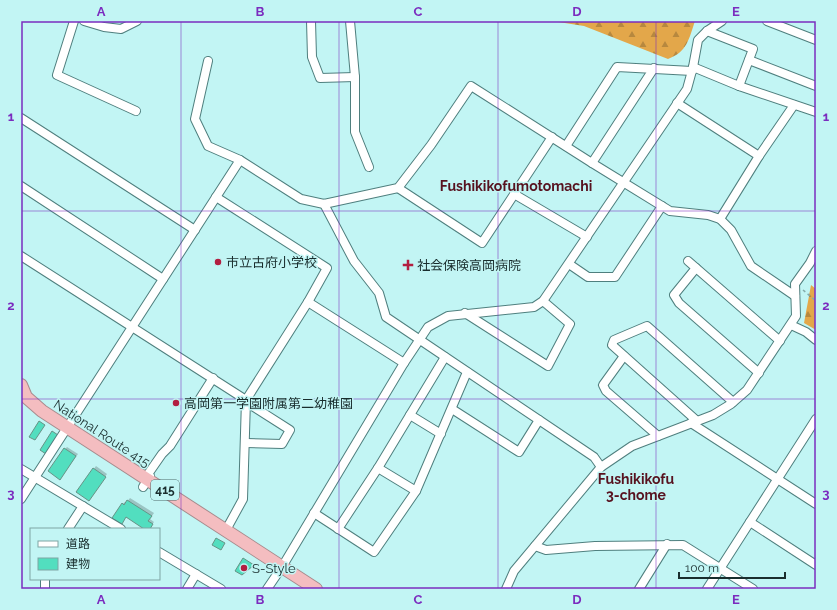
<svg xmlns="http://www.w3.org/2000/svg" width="837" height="610" viewBox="0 0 837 610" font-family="Raleway,'Noto Sans JP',sans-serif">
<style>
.forest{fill:url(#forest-firs)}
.shadow{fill:#0003}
.building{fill:#52debf;stroke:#679386}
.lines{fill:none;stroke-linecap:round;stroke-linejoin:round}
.minor-casing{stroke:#4f7f7e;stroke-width:10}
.highway-casing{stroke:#a78b8d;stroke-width:14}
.path{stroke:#83abaa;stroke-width:1.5;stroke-dasharray:3 3;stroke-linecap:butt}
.minor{stroke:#fff;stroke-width:8}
.highway{stroke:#f4bdc0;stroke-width:12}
.grid{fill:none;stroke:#7b2cbf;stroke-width:1;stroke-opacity:0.55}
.poi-dot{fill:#b21f41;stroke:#c2f5f4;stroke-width:1.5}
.labels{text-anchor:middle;stroke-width:3;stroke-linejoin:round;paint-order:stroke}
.shield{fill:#c2f5f4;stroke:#4c6969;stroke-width:1}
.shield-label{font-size:12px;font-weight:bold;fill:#192d2d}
.poi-label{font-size:13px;fill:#192d2d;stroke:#c2f5f4;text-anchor:start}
.street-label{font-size:13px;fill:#192d2d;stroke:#c2f5f4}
.neighbourhood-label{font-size:14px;font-weight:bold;fill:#57121f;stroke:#c2f5f4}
.neatline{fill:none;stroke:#7b2cbf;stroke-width:1.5}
.grid-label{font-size:13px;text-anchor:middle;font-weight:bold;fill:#7b2cbf}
</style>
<defs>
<pattern id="forest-firs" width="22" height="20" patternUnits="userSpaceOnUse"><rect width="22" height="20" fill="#e3a74a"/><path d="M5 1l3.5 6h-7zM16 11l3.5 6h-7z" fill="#b7883e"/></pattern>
</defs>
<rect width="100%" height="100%" fill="#c2f5f4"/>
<g class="forest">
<path d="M552 21H695C689 39 687 52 668 59L584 26Z"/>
<polygon points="811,285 816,289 816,330 804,323"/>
</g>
<g class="shadow">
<polygon points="67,447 78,454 62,476 65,449"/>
<polygon points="96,466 107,474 91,497 77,492"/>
<polygon points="130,498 154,513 150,519 154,522 149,529 146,529 122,504 125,502 126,503"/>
</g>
<g class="building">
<polygon points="39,421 45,425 35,440 29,437"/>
<polygon points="52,431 58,435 46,454 40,450"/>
<polygon points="64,448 76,456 60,480 48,471"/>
<polygon points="93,468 106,477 89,501 76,492"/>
<polygon points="127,500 152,516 148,521 153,524 150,529 144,529 126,517 122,524 112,518 122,503 124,505"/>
<polygon points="216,538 225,543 221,550 212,545"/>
<polygon points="243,558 254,565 242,575 235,571"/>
</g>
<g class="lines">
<g class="minor-casing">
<g id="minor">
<polyline points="74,21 57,75 136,111"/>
<polyline points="84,21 104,27 121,29 137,21"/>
<polyline points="311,21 312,57 320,78 355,77"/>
<polyline points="350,21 355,77 355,132 369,167"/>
<polyline points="767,21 816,40"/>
<polyline points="707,31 753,49 739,86"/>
<polyline points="749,60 816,86"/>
<polyline points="208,61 195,119 208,146 240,160 301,199 324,204 398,188 431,145 471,86 592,163 670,211 708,215 720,219 731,230 751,266 795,296"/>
<polyline points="693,67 739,86 816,112"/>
<polyline points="677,103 759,156"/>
<polyline points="21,118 195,230"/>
<polyline points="566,146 617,67 692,71"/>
<polyline points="592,163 654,68"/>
<polyline points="21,186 163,279"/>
<polyline points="398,188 482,243 552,137"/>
<polyline points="514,194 587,237"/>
<polyline points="216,197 327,268 308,302 246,400 243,499 226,530"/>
<polyline points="324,204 354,261 379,293 386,317 594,457 601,467"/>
<polyline points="720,219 759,156 794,105"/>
<polyline points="21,256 246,400"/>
<polyline points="688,261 780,341"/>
<polyline points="569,264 588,277 615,277 662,206"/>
<polyline points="696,268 674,295 679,303 759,373"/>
<polyline points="308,302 404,363"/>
<polyline points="465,313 548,366 570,324 543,301"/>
<polyline points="791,325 806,332 816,340"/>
<polyline points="624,356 603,385 606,391 658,436"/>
<polyline points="452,409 519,452 539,420"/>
<polyline points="410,415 441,434"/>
<polyline points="697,421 612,345 614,340 647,326 733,402"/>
<polyline points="691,423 816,504"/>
<polyline points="246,443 282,444 290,430 246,402"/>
<polyline points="378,468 416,491"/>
<polyline points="21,469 121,529"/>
<polyline points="146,477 162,454 170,446 213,378"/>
<polyline points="143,487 150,476"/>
<polyline points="21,499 240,160"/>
<polyline points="314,513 374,552 416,491 467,372"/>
<polyline points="750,522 816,565"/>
<polyline points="68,529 83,506"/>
<polyline points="338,529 378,468 445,357"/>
<polyline points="535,546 546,550 595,546 683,545 753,589"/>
<polyline points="159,552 221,589"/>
<polyline points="45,589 45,579"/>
<polyline points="187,589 196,574"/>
<polyline points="267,589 282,567 404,363 428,327 448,316 534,307 543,301 687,89 693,67 698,40 707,31 722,21"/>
<polyline points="506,589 514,571 601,467 632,446 713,415 731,404 747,390 796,316 795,284 810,263 816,251"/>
<polyline points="639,589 667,544"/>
<polyline points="707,589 816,419"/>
</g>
</g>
<g class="highway-casing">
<polyline id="highway" points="21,385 26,397 42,411 316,589"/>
</g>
<polyline class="path" points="803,290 816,301"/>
<use href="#minor" class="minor"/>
<use href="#highway" class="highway"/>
</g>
<path class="grid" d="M181 21V589M339 21V589M498 21V589M656 21V589M21 211H816M21 399H816"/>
<g class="poi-dot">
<circle cx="218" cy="262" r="4"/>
<path d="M406 259h4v4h4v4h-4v4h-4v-4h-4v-4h4z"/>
<circle cx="176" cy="403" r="4"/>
<circle cx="244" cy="568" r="4"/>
</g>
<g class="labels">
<rect class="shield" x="151" y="480" width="28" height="20" rx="3"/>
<g class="shield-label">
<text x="165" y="494">415</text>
</g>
<g class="poi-label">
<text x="226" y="267">市立古府小学校</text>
<text x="417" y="270">社会保険高岡病院</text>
<text x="184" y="408">高岡第一学園附属第二幼稚園</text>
<text x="252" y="573">S-Style</text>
</g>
<g class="street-label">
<text transform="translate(102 433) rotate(33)" y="5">National Route 415</text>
</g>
<g class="neighbourhood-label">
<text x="516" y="191">Fushikikofumotomachi</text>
<text x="636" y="484">Fushikikofu<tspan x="636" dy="16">3-chome</tspan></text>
</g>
</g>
<rect width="837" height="610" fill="none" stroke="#c2f5f4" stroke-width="44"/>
<rect x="30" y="528" width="130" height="52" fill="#c2f5f4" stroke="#7ea5a4"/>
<rect x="38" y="541" width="20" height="6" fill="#ffffff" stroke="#7ea5a4"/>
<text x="66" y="548" font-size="12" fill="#192d2d">道路</text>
<rect x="38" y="558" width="20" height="12" fill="#52debf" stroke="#7ea5a4"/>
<text x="66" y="568" font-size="12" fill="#192d2d">建物</text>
<path d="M679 572v6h106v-6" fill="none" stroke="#192d2d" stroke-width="2"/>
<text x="685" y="572" font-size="12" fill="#192d2d" stroke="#c2f5f4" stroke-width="3" paint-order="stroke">100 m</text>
<rect x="22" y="22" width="793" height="566" class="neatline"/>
<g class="grid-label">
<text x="101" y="16">A</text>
<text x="260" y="16">B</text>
<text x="418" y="16">C</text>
<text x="577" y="16">D</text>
<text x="736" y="16">E</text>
<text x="11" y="121">1</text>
<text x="826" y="121">1</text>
<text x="11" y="310">2</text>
<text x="826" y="310">2</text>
<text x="11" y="498">3</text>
<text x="826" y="498">3</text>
<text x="101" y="604">A</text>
<text x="260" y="604">B</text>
<text x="418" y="604">C</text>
<text x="577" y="604">D</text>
<text x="736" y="604">E</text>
</g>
</svg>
